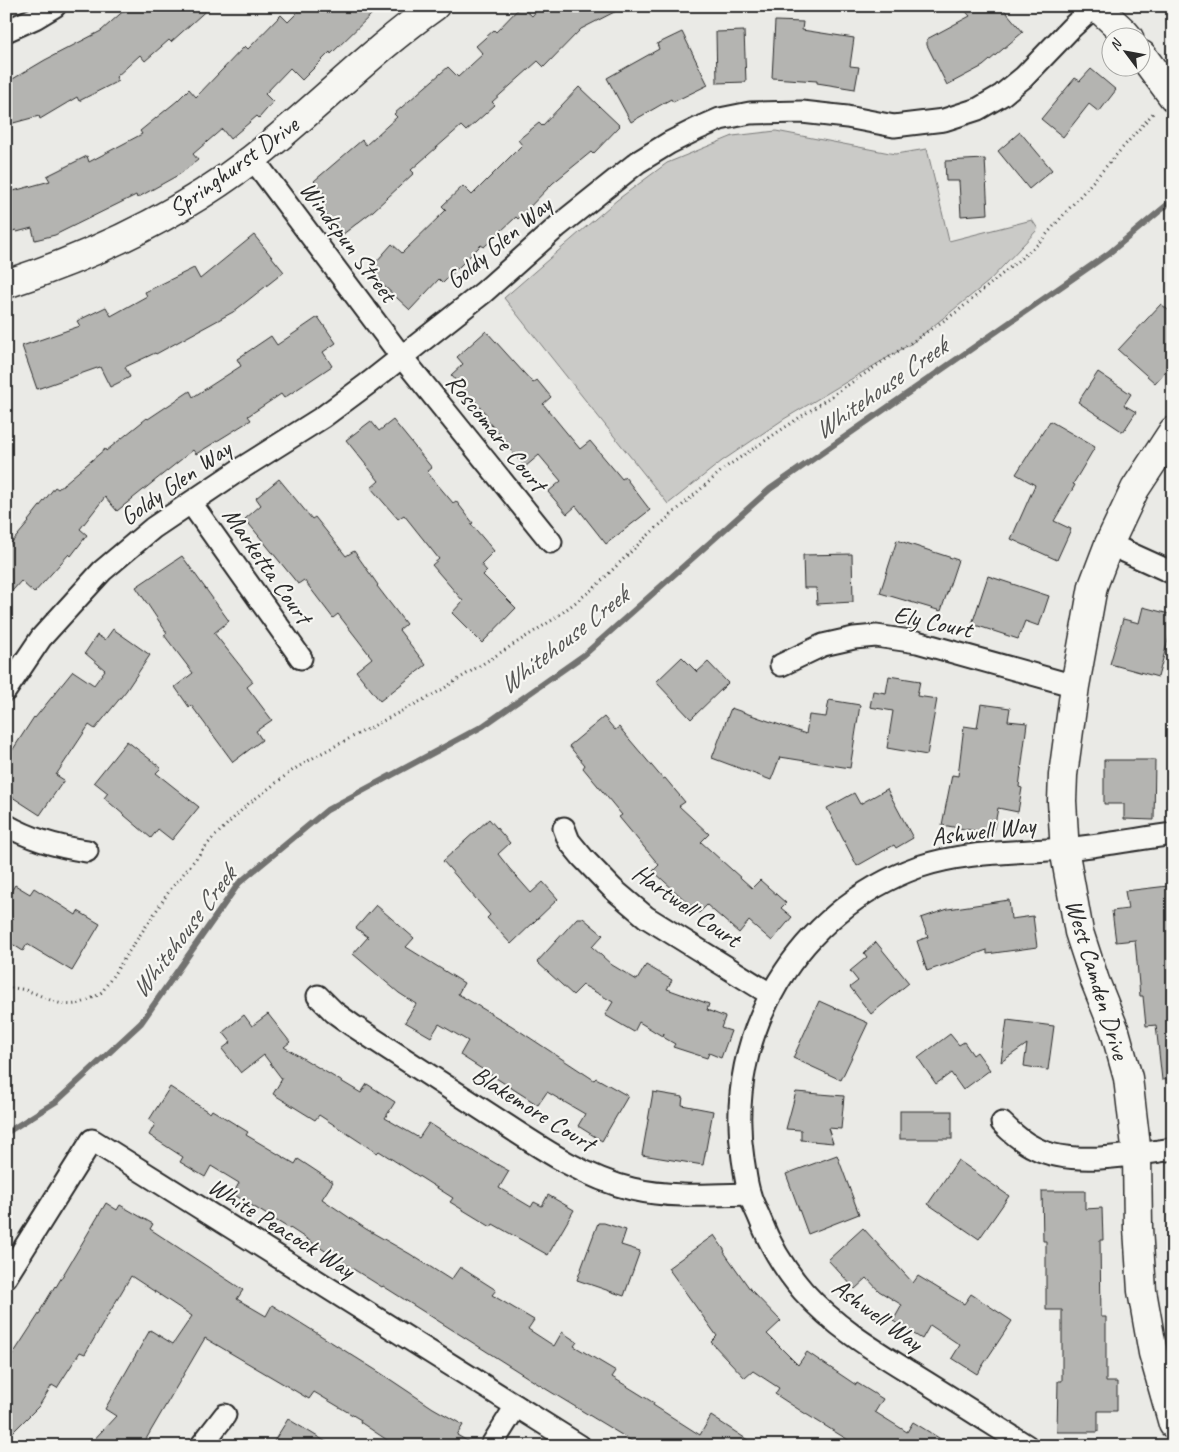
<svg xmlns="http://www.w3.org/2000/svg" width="1179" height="1452" viewBox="0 0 1179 1452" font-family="Caveat,sans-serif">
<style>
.green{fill:#cacac7;stroke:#7a7a79}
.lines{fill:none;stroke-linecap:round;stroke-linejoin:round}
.stream{stroke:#727270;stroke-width:6}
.building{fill:#b4b4b1;stroke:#2b2b2b}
.street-casing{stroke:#2b2b2b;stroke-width:25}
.secondary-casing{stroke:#2b2b2b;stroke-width:31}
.path{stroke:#2b2b2b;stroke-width:3;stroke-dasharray:1 4;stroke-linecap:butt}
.street{stroke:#f6f6f2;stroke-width:21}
.secondary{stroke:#f6f6f2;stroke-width:28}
.labels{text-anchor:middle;stroke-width:4.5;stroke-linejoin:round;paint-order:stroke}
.street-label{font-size:25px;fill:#2b2b2b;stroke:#f6f6f2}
.water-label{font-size:26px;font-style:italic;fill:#545453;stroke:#f6f6f2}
</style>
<rect width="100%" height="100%" fill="#eaeae6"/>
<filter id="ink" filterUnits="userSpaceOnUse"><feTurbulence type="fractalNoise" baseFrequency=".02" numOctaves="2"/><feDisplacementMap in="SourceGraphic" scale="10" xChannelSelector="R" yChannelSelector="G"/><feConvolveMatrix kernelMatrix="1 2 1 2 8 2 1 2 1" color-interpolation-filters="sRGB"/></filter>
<g filter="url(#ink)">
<polygon class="green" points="776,131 895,154 927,149 949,241 1032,220 1038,229 988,282 912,343 784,419 722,461 668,504 504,298 617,200 667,163 733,136"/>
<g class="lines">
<polyline class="stream" points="6,1133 57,1101 141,1023 239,883 327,810 483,726 584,655 770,489 1108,254 1173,200"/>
</g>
<g class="building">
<polygon points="129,6 211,6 171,42 169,40 145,61 140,55 116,77 118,81 79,101 77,97 40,119 39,116 6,125 6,83 45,60 101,31"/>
<polygon points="304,6 380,6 331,54 330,52 302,80 290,68 265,94 273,102 259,118 257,116 230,139 222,129 193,154 198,160 180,174 137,198 136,195 55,235 35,240 32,228 17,232 16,230 6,233 6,193 50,181 47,176 87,156 89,162 142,134 140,131 177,101 189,89 196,97 245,46 248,49 281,15 288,22"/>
<polygon points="521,6 532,16 541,6 626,6 581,29 544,67 538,61 492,102 495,105 466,131 461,126 411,170 414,173 373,211 342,235 315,201 324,194 314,181 362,140 366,145 397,117 394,114 448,67 458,77 483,54 476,46 494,30 496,32"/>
<polygon points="961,6 1001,6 1023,32 983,66 947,85 927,45 927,39 970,16"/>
<polygon points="775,21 803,22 802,30 854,38 850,66 859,67 855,89 817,83 817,81 772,78"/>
<polygon points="744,31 746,82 717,83 716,32"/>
<polygon points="682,32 708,85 673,102 671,99 631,122 607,78 659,49 657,44"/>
<polygon points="1091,69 1116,90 1099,112 1089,104 1063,137 1041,119 1075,78 1080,81"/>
<polygon points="579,87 620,126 593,154 591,152 553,183 518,219 516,217 484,247 481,245 443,283 439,279 410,310 368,271 392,244 402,253 446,210 442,206 463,186 472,195 522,145 518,140 539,123 542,126"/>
<polygon points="1020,132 1052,170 1029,189 998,151"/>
<polygon points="985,159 988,214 961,216 959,181 946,181 945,161"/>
<polygon points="254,235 284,272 233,312 156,354 155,353 125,367 130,377 110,387 100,367 37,389 22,346 80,326 77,321 106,307 111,316 147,296 145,292 194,268 200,279"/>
<polygon points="1161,304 1173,314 1173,363 1155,383 1118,350"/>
<polygon points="318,317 336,343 323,352 332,366 284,398 281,394 248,416 251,420 196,454 193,450 117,511 105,497 80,529 87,535 71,556 69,554 34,593 21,581 6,598 6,549 29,522 28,521 55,487 58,489 105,449 106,451 147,418 148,419 190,391 193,397 241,366 237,359 271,336 277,345"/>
<polygon points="486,331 533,383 537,380 551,397 543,404 580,449 590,441 622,479 625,477 650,510 606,544 576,506 567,514 548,492 561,481 539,455 525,467 506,445 508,444 485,418 487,415 451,375 463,364 457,357"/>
<polygon points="1098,372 1131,394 1124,405 1136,412 1123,432 1078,402"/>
<polygon points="393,420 432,468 427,472 453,503 456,501 473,523 471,524 494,551 481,564 487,571 483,575 516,608 482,643 452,613 463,601 432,565 439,559 404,515 398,519 371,488 379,481 346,440 371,421 379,431"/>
<polygon points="1050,421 1095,447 1073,484 1075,485 1054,521 1071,529 1057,560 1011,539 1035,485 1016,474"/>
<polygon points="279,479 312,519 315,517 346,556 354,551 378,585 377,586 406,624 399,630 426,665 380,701 356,671 372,658 338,614 333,618 304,580 298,584 245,519 261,505 256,498"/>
<polygon points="897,540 958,560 941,611 880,593"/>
<polygon points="852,554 853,602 817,604 816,588 804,588 803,555"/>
<polygon points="182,556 229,621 214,633 253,682 247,687 272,720 256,731 262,740 233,762 191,705 189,707 175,687 193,673 164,635 167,633 136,587"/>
<polygon points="988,576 1049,596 1039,626 1025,621 1018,639 972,624"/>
<polygon points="1143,607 1173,615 1173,622 1158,677 1110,664 1123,619 1139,623"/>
<polygon points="113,629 150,655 126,691 95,729 89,725 56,775 64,780 40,815 6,793 6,760 34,717 35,718 73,671 94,685 105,670 85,653 97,635 105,640"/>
<polygon points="682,657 697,672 708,662 728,683 691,719 656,682"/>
<polygon points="889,676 920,681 917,696 937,699 927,755 887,748 893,711 870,707 873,691 886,693"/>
<polygon points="829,700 860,705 850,768 780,757 771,780 712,758 731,708 806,734 809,715 826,717"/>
<polygon points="981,704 1010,708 1008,721 1027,723 1019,787 1022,788 1018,812 998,808 993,834 942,825 952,775 958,776 964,726 977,728"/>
<polygon points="604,717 615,730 619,727 663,779 665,778 685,802 679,806 709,834 701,842 752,888 760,880 786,903 781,908 792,917 772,941 749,921 739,933 707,905 699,913 653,871 659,865 619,817 622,815 583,768 585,765 569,746"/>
<polygon points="127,741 161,768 156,773 199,807 172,840 158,829 151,838 104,798 108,793 94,782"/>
<polygon points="1104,760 1155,760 1154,820 1124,819 1124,804 1104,804"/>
<polygon points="887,789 913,838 896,848 894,845 857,866 827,808 854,793 860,804"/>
<polygon points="489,819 510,843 498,854 509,868 531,893 543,882 558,899 511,944 487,918 490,915 443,861"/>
<polygon points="15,885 30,894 34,888 76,915 78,911 100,924 72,971 27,944 23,951 6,940 6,899"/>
<polygon points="1168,886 1173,927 1173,1079 1162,1080 1156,1025 1146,1026 1143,996 1140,996 1135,940 1116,942 1112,911 1128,909 1125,891"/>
<polygon points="1009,900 1011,919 1033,916 1037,947 987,954 987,950 927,971 917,941 928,937 921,918 948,909"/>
<polygon points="376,905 414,938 406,947 464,983 458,994 512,1026 594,1080 596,1078 628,1096 602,1141 578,1126 585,1114 547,1092 538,1105 460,1055 468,1041 439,1024 431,1037 405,1022 416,1004 399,993 353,954 368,937 356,928"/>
<polygon points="577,918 583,918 603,935 592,947 612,965 637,980 646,965 672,980 667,989 709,1004 707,1010 725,1017 721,1028 731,1031 721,1058 709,1053 707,1058 673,1047 675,1044 663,1037 664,1033 662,1036 639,1022 634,1032 605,1015 613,1002 583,985 573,995 537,962"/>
<polygon points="876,942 909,983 871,1014 850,987 858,981 850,971 867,957 864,953"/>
<polygon points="819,1001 868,1023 841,1080 793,1058"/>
<polygon points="268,1014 290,1042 284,1047 361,1093 367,1084 395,1102 385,1118 419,1138 429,1123 479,1155 479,1154 509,1171 499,1188 531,1207 534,1202 542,1206 548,1195 574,1210 548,1255 493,1224 491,1227 450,1202 453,1198 379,1151 377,1153 319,1115 315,1120 273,1094 282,1079 264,1055 241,1073 222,1049 231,1042 223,1032 244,1015 252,1026"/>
<polygon points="1007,1020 1054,1026 1048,1070 1024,1066 1027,1044 1001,1062"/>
<polygon points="950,1034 959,1045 964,1042 973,1055 977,1052 990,1070 963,1090 951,1073 936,1084 918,1058"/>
<polygon points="170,1087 210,1113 212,1110 248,1132 246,1135 295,1164 298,1159 333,1182 322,1199 366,1229 410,1254 451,1280 460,1267 496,1290 492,1295 534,1320 528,1329 554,1346 562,1332 577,1342 574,1346 616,1371 612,1377 654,1403 653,1405 700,1435 711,1416 757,1446 640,1446 546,1389 383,1286 382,1287 342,1262 290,1228 290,1229 233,1194 239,1183 211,1166 205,1177 180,1162 183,1157 149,1135 155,1124 149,1120"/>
<polygon points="653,1092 683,1097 682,1105 713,1111 703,1165 642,1155"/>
<polygon points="796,1092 844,1096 841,1129 828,1128 833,1143 801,1140 801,1130 786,1129"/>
<rect x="900" y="1111" width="52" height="28"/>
<polygon points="837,1155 859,1214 808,1234 786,1174"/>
<polygon points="958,1160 1009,1196 979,1239 928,1204"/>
<polygon points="1042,1191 1085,1191 1085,1209 1102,1208 1103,1240 1100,1240 1101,1317 1106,1317 1106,1382 1117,1382 1117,1411 1098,1411 1098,1432 1057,1432 1058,1381 1062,1381 1062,1310 1046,1310 1046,1241 1043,1241"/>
<polygon points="106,1203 117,1210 120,1205 153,1224 150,1229 243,1290 237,1299 266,1316 272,1305 382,1374 433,1408 463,1425 457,1435 476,1446 396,1446 360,1422 361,1420 314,1392 309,1399 205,1338 142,1446 88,1446 116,1416 105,1409 150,1330 173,1344 192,1316 131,1276 85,1354 80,1352 57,1388 52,1385 39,1406 6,1439 6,1365 41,1311 40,1311 55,1286 56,1287"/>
<polygon points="598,1223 604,1223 626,1230 621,1245 640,1251 624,1296 577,1280"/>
<polygon points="863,1228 913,1283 918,1276 964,1304 971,1294 1012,1321 977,1374 952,1358 960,1345 930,1325 922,1339 893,1321 902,1305 879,1291 867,1278 855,1289 828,1260"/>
<polygon points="714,1235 725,1251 724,1252 750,1289 781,1321 767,1334 798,1365 807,1352 856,1385 857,1383 883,1399 875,1412 907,1432 913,1422 952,1446 858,1446 801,1411 775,1394 779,1388 753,1371 745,1378 711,1342 717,1336 668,1268"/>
<polygon points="288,1419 333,1446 271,1446"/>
</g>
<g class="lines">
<g class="street-casing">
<g id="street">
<polyline points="6,31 35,18 55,6"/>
<polyline points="253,159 401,356 551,542"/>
<polyline points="191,503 301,658"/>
<polyline points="1109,544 1173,573"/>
<polyline points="781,665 823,645 854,638 876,636 917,642 1075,686"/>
<polyline points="6,690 41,638 102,571 153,528 242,468 323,417 370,382 484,292 558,226 638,162 669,143 697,129 720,119 750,113 802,112 847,117 894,126 944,120 978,109 1002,95 1024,77 1071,28 1095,6"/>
<path d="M6 825C32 840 58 847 87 851"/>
<polyline points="564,828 569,841 583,858 613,889 646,917 770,994"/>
<path d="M318 996 334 1012 352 1025C398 1055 443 1084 489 1114 534 1143 579 1176 632 1189 671 1198 710 1195 749 1194"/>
<path d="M1002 1123C1012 1133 1022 1142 1035 1148 1071 1167 1134 1155 1173 1149"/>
<polyline points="6,1277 92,1140 580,1446"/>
<polyline points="201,1446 225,1415"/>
<polyline points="491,1446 516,1406"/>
<path d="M1027 1446C989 1422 950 1397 911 1373 872 1349 834 1326 803 1291 785 1270 770 1245 760 1219 757 1211 752 1203 750 1195 746 1184 745 1170 743 1159 723 1033 799 910 918 867 965 851 1014 853 1063 849 1100 846 1136 839 1173 834"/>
</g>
</g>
<g class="secondary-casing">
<g id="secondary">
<polyline points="1096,6 1124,32 1129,38"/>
<polyline points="1142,55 1173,97"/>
<path d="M6 284C95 255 178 216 252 159 315 110 370 52 435 6"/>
<polyline points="1173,431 1135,489 1109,544 1093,586 1075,686 1063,775 1062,801 1065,854 1079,932 1095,981 1115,1031 1128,1078 1137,1155 1138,1228 1142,1291 1153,1353 1173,1424"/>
</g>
</g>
<path class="path" d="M6 988C46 986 58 1023 102 992L170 890 211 840 247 805 293 770 318 755 438 692 554 619 594 588 646 537 726 467 958 311 1038 244 1155 111"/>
<use href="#street" class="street"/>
<use href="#secondary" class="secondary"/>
</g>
</g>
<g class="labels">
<g class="street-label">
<text transform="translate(233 166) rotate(-36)" y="9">Springhurst Drive</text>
<text transform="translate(349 241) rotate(53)" y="9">Windspun Street</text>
<text transform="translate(498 242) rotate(-40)" y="9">Goldy Glen Way</text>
<text transform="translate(497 432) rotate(51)" y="9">Roscomare Court</text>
<text transform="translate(175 482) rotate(-35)" y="9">Goldy Glen Way</text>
<text transform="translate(268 565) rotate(55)" y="9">Marketta Court</text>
<text transform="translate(933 621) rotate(12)" y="9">Ely Court</text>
<text transform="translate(983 830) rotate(-7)" y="9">Ashwell Way</text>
<text transform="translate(687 905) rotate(35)" y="9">Hartwell Court</text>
<text transform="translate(1098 979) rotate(73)" y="9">West Camden Drive</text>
<text transform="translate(534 1108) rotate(32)" y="9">Blakemore Court</text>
<text transform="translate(282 1227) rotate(32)" y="9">White Peacock Way</text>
<text transform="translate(878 1314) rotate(36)" y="9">Ashwell Way</text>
</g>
<g class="water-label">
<text transform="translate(880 388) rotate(-35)" y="9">Whitehouse Creek</text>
<text transform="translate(563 640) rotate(-38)" y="9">Whitehouse Creek</text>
<text transform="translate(183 932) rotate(-53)" y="9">Whitehouse Creek</text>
</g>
</g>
<rect width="1179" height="1452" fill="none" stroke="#f6f6f2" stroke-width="25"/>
<rect x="12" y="12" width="1154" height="1427" fill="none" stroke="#2b2b2b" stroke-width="2" filter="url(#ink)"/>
<g transform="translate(1126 52) rotate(302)"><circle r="24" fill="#f6f6f2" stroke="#a5a5a2"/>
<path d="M0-4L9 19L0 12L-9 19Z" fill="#2b2b2b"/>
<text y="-8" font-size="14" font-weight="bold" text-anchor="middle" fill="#2b2b2b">N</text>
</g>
</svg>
